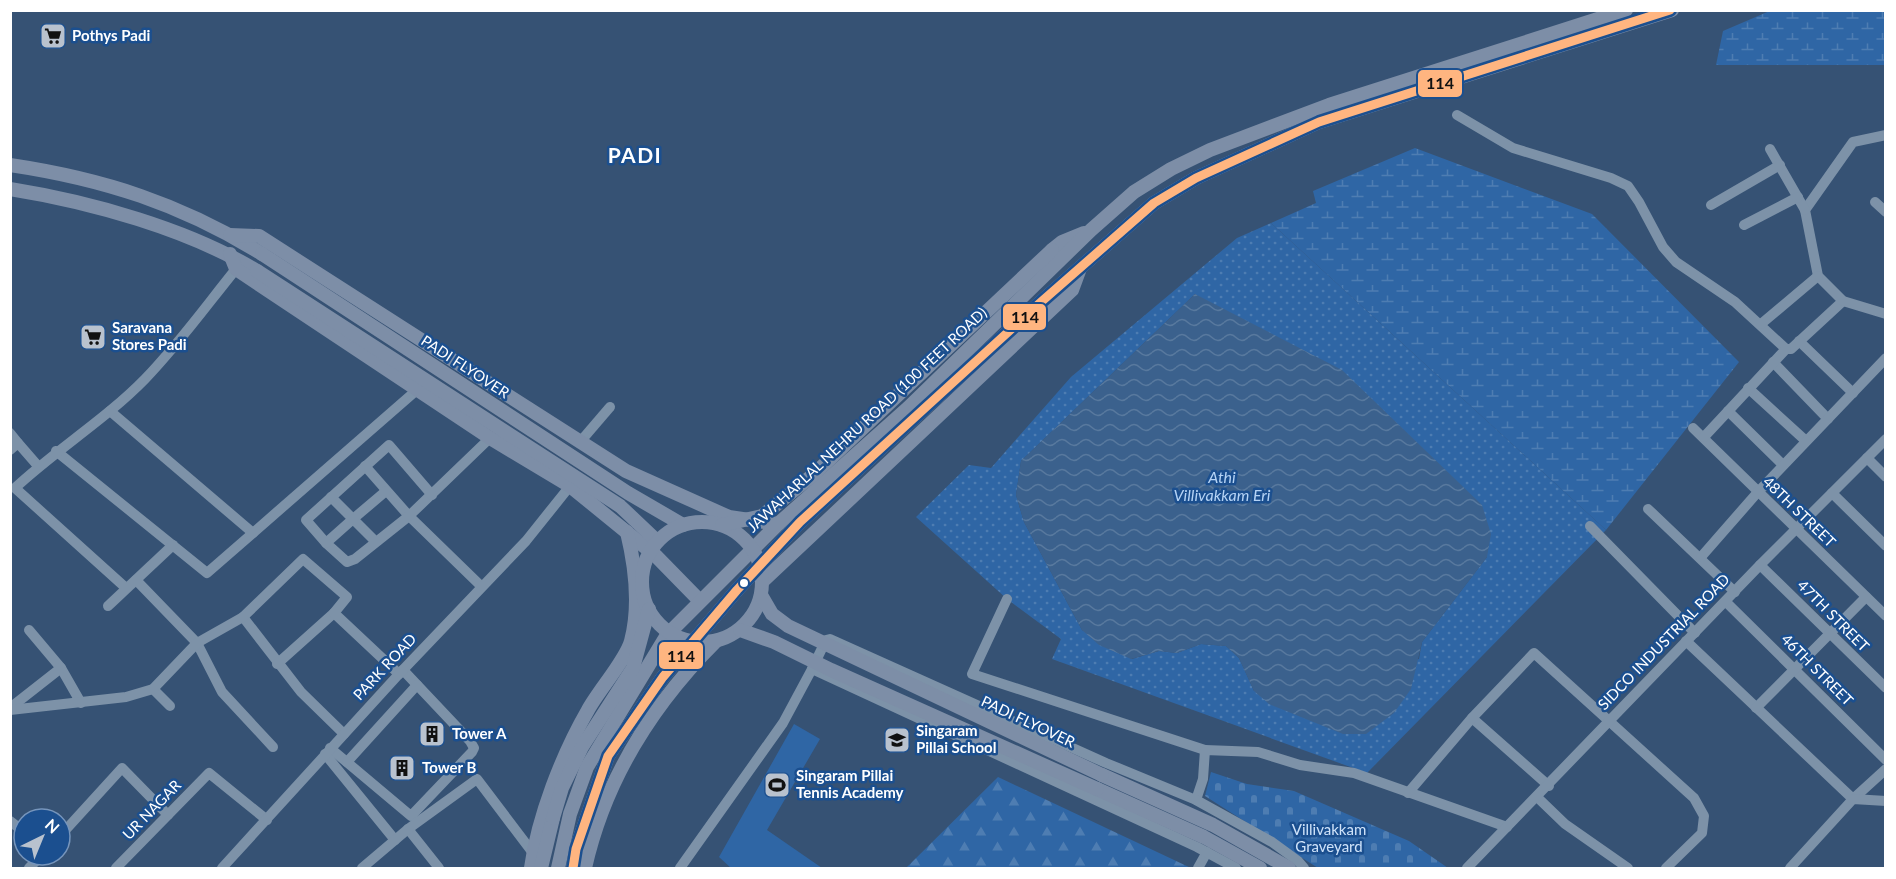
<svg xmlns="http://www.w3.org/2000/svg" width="1896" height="879" viewBox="0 0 1896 879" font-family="Lato,sans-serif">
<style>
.forest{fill:url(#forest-firs)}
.wetland{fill:url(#wetland-marsh)}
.cemetery{fill:url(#cemetery-stones)}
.park{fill:url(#park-dots);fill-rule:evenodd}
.pitch{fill:#2f66a5}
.water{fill:url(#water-waves)}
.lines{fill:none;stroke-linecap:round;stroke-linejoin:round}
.minor{stroke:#7d92a8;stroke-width:10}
.major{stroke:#7d8ea7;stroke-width:14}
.major-bridge{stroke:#7d8ea7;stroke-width:14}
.bus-1-casing{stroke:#1b4f8f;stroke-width:14}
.bus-1{stroke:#ffb580;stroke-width:9}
.bus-dot{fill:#fff;stroke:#1b4f8f;stroke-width:2}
.labels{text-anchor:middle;stroke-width:5;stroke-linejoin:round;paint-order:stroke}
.poi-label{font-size:15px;font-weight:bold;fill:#fff;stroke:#1b4f8f;text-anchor:start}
.street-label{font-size:15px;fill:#fff;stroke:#1b4f8f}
.park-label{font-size:15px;fill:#cfe3fa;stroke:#1b4f8f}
.water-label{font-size:16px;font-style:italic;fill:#b5d3f5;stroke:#1b4f8f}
.district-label{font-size:21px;font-weight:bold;letter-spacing:1.5px;fill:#fff;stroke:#1b4f8f}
.line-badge{stroke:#1b4f8f;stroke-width:2}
.pale-badge-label{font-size:16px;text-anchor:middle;font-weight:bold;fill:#111}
</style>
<defs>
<pattern id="forest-firs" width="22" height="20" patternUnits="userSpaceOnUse" patternTransform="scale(1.5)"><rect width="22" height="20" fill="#2f66a5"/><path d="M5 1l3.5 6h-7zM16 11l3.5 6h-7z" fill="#4e7db2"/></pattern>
<pattern id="wetland-marsh" width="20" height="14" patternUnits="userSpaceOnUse" patternTransform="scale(1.5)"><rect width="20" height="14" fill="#2f66a5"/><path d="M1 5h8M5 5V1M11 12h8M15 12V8" fill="none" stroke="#4e7db2"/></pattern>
<pattern id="cemetery-stones" width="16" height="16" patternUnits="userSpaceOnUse" patternTransform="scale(1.5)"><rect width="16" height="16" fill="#2f66a5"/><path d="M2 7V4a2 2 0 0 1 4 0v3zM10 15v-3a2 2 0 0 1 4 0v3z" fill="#4e7db2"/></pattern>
<pattern id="park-dots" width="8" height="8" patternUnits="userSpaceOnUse" patternTransform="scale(1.5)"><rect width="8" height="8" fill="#2f66a5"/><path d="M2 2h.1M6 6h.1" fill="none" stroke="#4e7db2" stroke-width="1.8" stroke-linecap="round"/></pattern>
<pattern id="water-waves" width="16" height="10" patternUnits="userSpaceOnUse" patternTransform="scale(1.5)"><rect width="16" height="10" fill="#3b618d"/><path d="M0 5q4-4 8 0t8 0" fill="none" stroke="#58799e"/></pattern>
</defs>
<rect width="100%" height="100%" fill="#365274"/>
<polygon class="forest" points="998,777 1191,868 906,868"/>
<g class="wetland">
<polygon points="1772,10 1885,11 1885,65 1716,65 1723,31"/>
<polygon points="1415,148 1592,214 1739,362 1606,530 1271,223 1316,203 1313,191"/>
</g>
<polygon class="cemetery" points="1211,772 1247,784 1294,791 1409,841 1448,868 1318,868 1205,796"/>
<path class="park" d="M1271 223 1606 530 1367 773 1052 659 1061 639 1007 599 916 517 969 465 991 468 1071 377 1237 238ZM1195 294 1487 557 1422 642 1419 659 1254 691 1239 658 1226 646 1201 644 1177 653 1159 651 1132 659 1082 630 1024 522 1016 495 1021 461Z"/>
<polygon class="pitch" points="794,724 820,739 767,830 822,868 731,868 719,857"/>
<polygon class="water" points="1195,294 1342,370 1482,505 1491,534 1487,557 1422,642 1411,689 1394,713 1366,734 1343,734 1269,704 1254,691 1239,658 1226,646 1201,644 1177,653 1159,651 1131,659 1099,645 1082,630 1024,522 1016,495 1021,461"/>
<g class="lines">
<g class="minor">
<polyline points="1457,115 1513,148 1611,178 1628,186 1639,202 1663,247 1676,262 1735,302 1786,349 1791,349 1843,301"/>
<polyline points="1886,135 1853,142 1805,210 1818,276 1843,301 1886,314"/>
<polyline points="1770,149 1805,210"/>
<polyline points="1875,202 1886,212"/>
<polyline points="1711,205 1780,165"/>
<polyline points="1744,225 1798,197"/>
<polyline points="1761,324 1818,276"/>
<polyline points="1799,341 1853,393"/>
<polyline points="1773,362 1828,419"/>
<polyline points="1748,388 1806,441"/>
<polyline points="110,411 253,533"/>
<polyline points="1728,411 1783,465"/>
<polyline points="1693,428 1886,616"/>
<polyline points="10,433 18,443"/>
<polyline points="1704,437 1786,349"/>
<polyline points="580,442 610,407"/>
<polyline points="10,450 18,443 38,466"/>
<polyline points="56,451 207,573 418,389"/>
<polyline points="1867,458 1886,477"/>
<polyline points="365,466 409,516 481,586"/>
<polyline points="1832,493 1886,546"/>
<polyline points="331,497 353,519 386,491"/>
<polyline points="1648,509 1735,592"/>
<polyline points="1590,526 1695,633"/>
<polyline points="376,542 353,519 326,543 347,562 355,559 409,516 490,438"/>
<polyline points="326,543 306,520 389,445 432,495"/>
<polyline points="1701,557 1757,493 1886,358"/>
<polyline points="1760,565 1886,688"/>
<polyline points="136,580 197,643 222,692 273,747"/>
<path d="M126 588 15 488C57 449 106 419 145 379 178 345 206 306 236 269"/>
<polyline points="1007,599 972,674 1205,750"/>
<polyline points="1726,602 1886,760"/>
<polyline points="108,606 173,545"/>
<polyline points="243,617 301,692 344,734"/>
<polyline points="29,630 61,668 81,703"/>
<polyline points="1686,641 1853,799 1886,769"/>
<polyline points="277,664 334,613"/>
<polyline points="153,689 170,706"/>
<polyline points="10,708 61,668"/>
<polyline points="1756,708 1866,597"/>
<polyline points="10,710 126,697 153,689 197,643 243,617 303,559 347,597 334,613 399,674"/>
<polyline points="1472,718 1549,786"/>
<polyline points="330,748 411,816 472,752 474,748 470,741 403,670"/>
<polyline points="325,754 395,840"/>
<polyline points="347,762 417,685"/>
<polyline points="1408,793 1472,718 1534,653 1694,798 1704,816 1702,833 1666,868"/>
<polyline points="1538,798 1565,824 1628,868"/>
<polyline points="1196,800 1203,779 1205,750 1258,752 1300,765 1354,773 1507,827"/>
<polyline points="10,821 24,832"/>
<polyline points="408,829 439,868"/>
<polyline points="60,836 122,768 168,815"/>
<polyline points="29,868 42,855"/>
<polyline points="116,868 209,773 267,820"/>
<polyline points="222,868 399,674 526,541 570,486"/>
<polyline points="362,868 408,829 477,779 533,853"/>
<polyline points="680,868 783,723 812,669"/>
<polyline points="1198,868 1207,852"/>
<polyline points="1236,868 1197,847 812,669 826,640 830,639 1106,763 1196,800 1272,842 1298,861 1304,868"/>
<polyline points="1467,868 1760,565 1886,439"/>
<polyline points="1790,868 1853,799 1886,801"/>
</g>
<g class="major">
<path d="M10 165C104 179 181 204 262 254"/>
<path d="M10 189C91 202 188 229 257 271"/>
<polyline points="230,235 259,236 626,471 729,517 778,524"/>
<polyline points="1052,250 1062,242 1084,233"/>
<polyline points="230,254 236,269 490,438 570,486 656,556 700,601"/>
<polyline points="763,581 1072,290 1079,271"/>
<polyline points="1102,775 1213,825 1289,868"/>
<polyline points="1097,789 1204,837 1260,868"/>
<path d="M531 868C538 817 562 755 588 710 598 691 626 660 631 641 640 607 635 565 627 532"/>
<polyline points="541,868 553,818"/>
<polyline points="558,868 570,814 587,767 667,635 778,524 908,408 1091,230 1134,192 1171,169 1210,150 1329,105 1626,10"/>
<polyline points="573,868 576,849 608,756 663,677 737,590 800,522 1041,302 1154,203 1196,178 1319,122 1672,10"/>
<path d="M585 868C605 779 652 705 716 641"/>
</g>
<g class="major-bridge">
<polyline points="262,254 628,493 683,525"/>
<polyline points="257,271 620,506 657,541"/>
<circle cx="702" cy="582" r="60"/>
<polyline points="722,525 762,516 813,475 1052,250"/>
<polyline points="761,595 772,614 788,626 1102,775"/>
<polyline points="740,630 774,642 831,670 1097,789"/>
<polyline points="553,818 562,788 582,747 633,668 649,609"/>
</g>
<g class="bus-1-casing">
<polyline id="bus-1" points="573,868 576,849 608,756 663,677 737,590 800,522 1041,302 1154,203 1196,178 1319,122 1670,10"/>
</g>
<use href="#bus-1" class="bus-1"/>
</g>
<defs>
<g id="supermarket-square" transform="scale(1.35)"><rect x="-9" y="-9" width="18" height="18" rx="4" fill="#b9c2ce" stroke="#1b4f8f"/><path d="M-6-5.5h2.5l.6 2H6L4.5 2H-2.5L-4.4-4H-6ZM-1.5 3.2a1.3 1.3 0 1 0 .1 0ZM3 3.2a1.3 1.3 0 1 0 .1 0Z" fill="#111"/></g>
<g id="building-square" transform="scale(1.35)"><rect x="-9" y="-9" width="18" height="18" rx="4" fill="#b9c2ce" stroke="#1b4f8f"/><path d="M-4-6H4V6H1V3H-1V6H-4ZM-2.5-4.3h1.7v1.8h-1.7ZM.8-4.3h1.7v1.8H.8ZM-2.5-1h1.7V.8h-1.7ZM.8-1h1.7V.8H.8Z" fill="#111"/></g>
<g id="school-square" transform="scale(1.35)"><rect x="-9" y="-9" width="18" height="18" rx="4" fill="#b9c2ce" stroke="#1b4f8f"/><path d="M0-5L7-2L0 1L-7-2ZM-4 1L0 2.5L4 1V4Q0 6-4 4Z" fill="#111"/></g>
<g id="stadium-square" transform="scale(1.35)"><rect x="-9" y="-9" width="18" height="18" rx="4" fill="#b9c2ce" stroke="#1b4f8f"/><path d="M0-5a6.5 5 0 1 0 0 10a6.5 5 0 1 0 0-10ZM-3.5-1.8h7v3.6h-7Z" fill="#111"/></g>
</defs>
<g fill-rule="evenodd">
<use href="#supermarket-square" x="53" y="36"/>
<use href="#supermarket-square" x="93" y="337"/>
<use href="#building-square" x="432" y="734"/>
<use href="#school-square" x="897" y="740"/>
<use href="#building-square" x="402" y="768"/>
<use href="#stadium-square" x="777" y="785"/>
</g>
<circle class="bus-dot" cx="744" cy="583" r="5"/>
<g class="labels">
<g class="poi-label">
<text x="72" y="41">Pothys Padi</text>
<text x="112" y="333">Saravana<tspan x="112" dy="17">Stores Padi</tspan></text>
<text x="916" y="736">Singaram<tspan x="916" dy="17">Pillai School</tspan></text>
<text x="452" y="739">Tower A</text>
<text x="422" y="773">Tower B</text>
<text x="796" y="781">Singaram Pillai<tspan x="796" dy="17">Tennis Academy</tspan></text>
</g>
<g class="street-label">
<text transform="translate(465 367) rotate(33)" y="5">PADI FLYOVER</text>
<text transform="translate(867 420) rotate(-43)" y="5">JAWAHARLAL NEHRU ROAD (100 FEET ROAD)</text>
<text transform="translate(1799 512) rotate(44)" y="5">48TH STREET</text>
<text transform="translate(1833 616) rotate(45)" y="5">47TH STREET</text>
<text transform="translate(1664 642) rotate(-46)" y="5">SIDCO INDUSTRIAL ROAD</text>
<text transform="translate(385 667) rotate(-47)" y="5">PARK ROAD</text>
<text transform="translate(1817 670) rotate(45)" y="5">46TH STREET</text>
<text transform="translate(1028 722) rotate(25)" y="5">PADI FLYOVER</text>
<text transform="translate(152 810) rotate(-46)" y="5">UR NAGAR</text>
</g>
<g class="park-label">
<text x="1329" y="835">Villivakkam<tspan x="1329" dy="17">Graveyard</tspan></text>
</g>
<g class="water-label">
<text x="1222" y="483">Athi<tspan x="1222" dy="18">Villivakkam Eri</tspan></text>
</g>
<g class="district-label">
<text x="635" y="163">PADI</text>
</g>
</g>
<g class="line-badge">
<rect x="1417" y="69" width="46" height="29" rx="6" fill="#ffb580"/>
<rect x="1002" y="303" width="45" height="28" rx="6" fill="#ffb580"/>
<rect x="658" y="641" width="46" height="29" rx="6" fill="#ffb580"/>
</g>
<g class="pale-badge-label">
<text x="1440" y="89">114</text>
<text x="1025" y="323">114</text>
<text x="681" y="662">114</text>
</g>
<rect width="1896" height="879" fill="none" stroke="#ffffff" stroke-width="24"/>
<g transform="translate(42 837) rotate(43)"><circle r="28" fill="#1b4f8f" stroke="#7695bc" stroke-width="1.5"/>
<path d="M0-4.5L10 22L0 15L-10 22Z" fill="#b9c2ce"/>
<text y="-9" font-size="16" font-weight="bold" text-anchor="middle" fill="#ffffff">N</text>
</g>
</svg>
